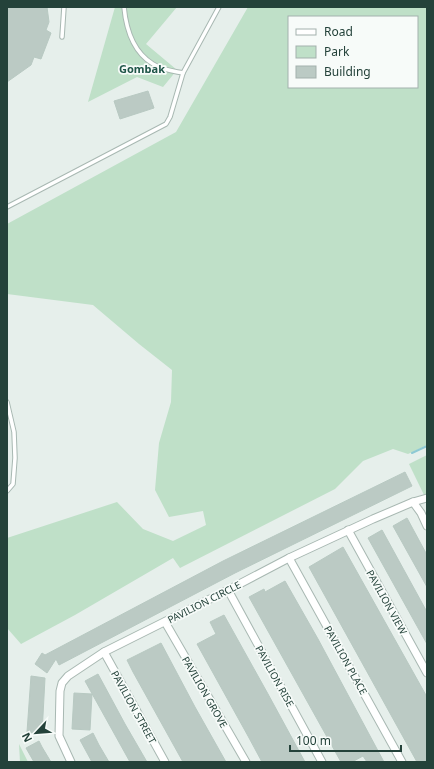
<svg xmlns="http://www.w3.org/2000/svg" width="434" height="769" viewBox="0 0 434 769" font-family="'Noto Sans',sans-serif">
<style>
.green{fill:#bfe0c8;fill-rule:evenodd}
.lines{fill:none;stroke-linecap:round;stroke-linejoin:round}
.stream{stroke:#8ec9d4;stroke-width:2}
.building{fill:#bbcac4;stroke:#b8c9c2}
.service-casing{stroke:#a8b8b2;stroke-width:5.5}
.minor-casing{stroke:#a8b8b2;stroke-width:9}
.service{stroke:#fff;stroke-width:3.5}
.minor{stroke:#fff;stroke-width:7}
.labels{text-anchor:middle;stroke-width:3.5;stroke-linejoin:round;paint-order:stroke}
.street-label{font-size:10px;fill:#24423a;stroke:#f7fbf9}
.neighbourhood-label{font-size:11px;font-weight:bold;fill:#1f5548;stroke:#f7fbf9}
</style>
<rect width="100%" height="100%" fill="#e6efeb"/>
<g class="green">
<polygon points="115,7 177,7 146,44 177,70 163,87 137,77 88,102"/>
<path d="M248 7H427V445L408 454 393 449 363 461 335 489 180 568 173 558 75 615 21 644 7 628V538L117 502 143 529 173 541 206 525 203 511 169 517 155 490 159 443 171 402 172 370 139 344 93 305 7 294V224L176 132ZM289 17H417V87H289Z"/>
<polygon points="427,455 427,494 424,495 409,464"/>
<polygon points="19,744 28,762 20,762"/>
</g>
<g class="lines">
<polyline class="stream" points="412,453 427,446"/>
</g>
<g class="building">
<polygon points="7,7 47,7 49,22 46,30 51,33 41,59 34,57 31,65 7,82"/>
<polygon points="148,91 154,108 120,119 114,101"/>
<polygon points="405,472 412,486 235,573 59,665 56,659 47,673 35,664 42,653 45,655 223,561"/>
<polygon points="407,518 427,555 427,587 393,526"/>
<polygon points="382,530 427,612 427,644 368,538"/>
<polygon points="343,547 427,697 427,762 417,762 309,567"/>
<polygon points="285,581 318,639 384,762 367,762 363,756 352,762 341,762 249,597 264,589 265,592"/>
<polygon points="224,615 268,694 305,762 262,762 248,736 197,644 216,634 210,622"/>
<polygon points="161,643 195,707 226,762 183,762 133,672 127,660"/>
<polygon points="98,674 125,724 147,762 130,762 85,681"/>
<polygon points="31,676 45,678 42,734 27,732"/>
<polygon points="74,693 92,694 90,730 72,729"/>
<polygon points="93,733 99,745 109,762 92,762 80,740"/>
<polygon points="39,741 42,747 51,762 34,762 26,748"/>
</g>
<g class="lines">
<g class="service-casing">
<g id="service">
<path d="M124 7C126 28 133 52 153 64 162 70 173 71 183 73"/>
<polyline points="62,37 64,7"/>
<polyline points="7,207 166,124 170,117 183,73 219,7"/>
<polyline points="7,402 14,432 15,458 13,484 7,491"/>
</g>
</g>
<g class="minor-casing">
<g id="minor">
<polyline points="413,502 421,513 427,526"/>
<polyline points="348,530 427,673"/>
<polyline points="289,558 402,762"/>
<polyline points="228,590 322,762"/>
<polyline points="165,622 246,762"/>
<polyline points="104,652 165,762"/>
<polyline points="71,762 59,736 60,691 62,683 68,676 104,652 228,590 289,558 373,519 413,502 427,498"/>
</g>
</g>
<use href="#service" class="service"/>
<use href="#minor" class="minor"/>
</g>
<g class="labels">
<g class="street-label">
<text transform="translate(204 602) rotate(-27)" y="4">PAVILION CIRCLE</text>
<text transform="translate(387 602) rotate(61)" y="4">PAVILION VIEW</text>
<text transform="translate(346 660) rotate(61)" y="4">PAVILION PLACE</text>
<text transform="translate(275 676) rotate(61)" y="4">PAVILION RISE</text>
<text transform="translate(205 692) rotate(60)" y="4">PAVILION GROVE</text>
<text transform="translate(134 707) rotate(61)" y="4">PAVILION STREET</text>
</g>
<g class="neighbourhood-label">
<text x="142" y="73">Gombak</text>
</g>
</g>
<rect width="434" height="769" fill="none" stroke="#24423a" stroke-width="16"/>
<rect x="288" y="16" width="130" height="72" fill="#f7fbf9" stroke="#a3b1ad"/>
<rect x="296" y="29" width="20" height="6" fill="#ffffff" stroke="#a3b1ad"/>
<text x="324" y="36" font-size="12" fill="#24423a">Road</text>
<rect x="296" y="46" width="20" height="12" fill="#bfe0c8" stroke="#a3b1ad"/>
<text x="324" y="56" font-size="12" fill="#24423a">Park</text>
<rect x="296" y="66" width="20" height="12" fill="#bbcac4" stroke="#a3b1ad"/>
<text x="324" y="76" font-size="12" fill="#24423a">Building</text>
<g transform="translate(36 733) rotate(244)" stroke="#f7fbf9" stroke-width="3" paint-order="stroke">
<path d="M0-3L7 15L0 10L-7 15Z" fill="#24423a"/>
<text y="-6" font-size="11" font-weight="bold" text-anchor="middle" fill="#24423a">N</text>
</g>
<path d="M290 745v6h111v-6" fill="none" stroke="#24423a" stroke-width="2"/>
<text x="296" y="745" font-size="12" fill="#24423a" stroke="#f7fbf9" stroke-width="3" paint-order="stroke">100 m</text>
</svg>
